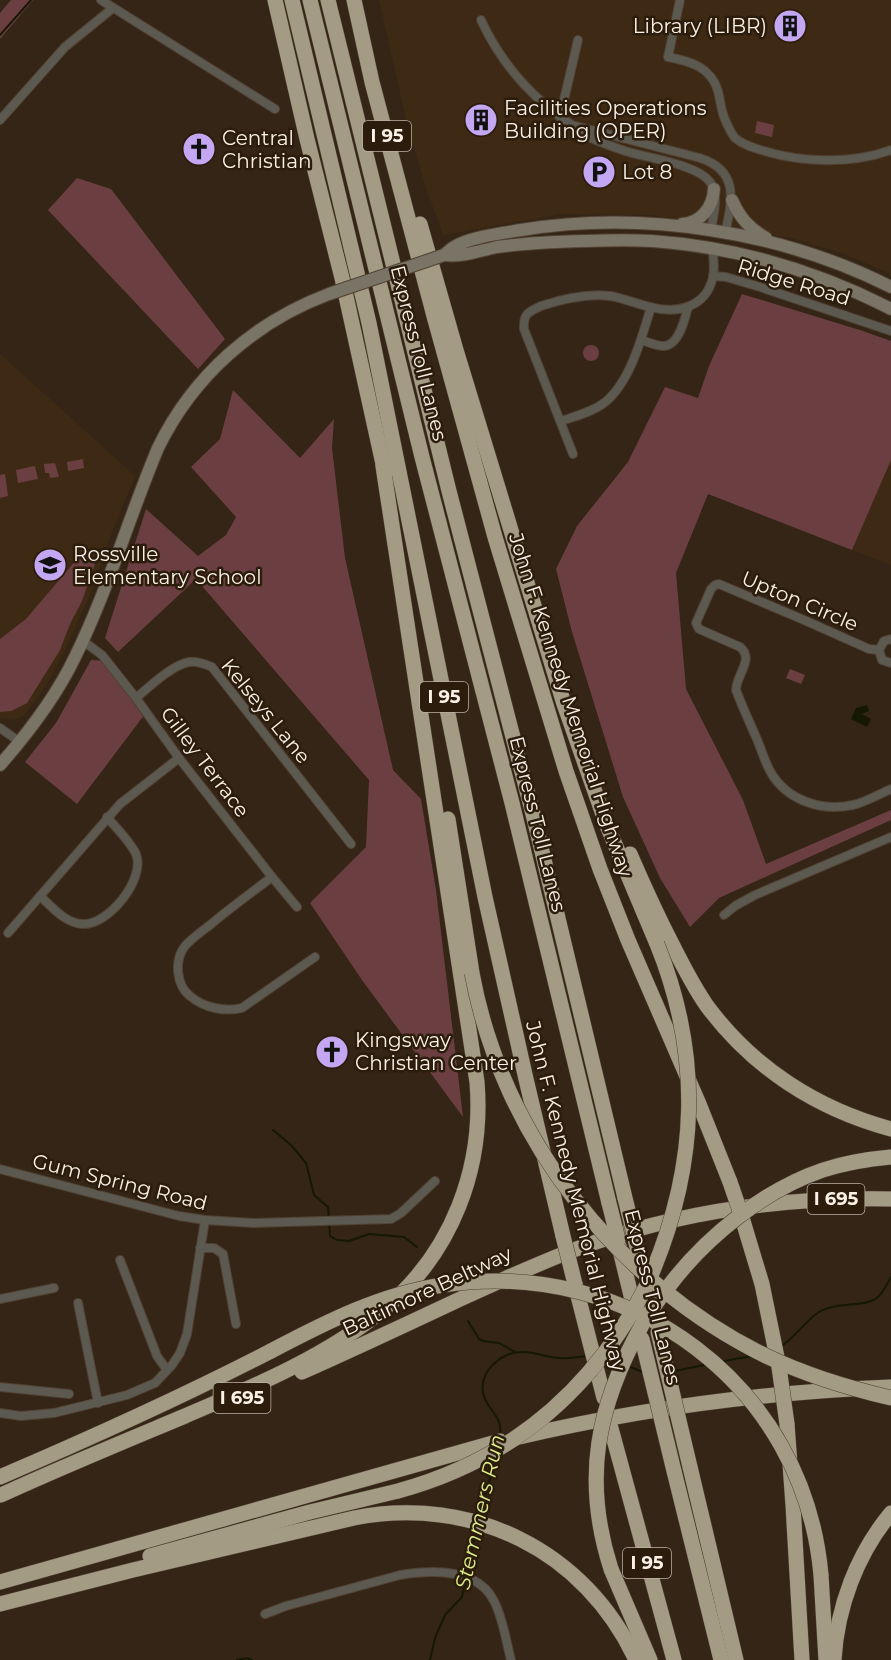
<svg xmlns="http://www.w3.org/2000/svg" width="891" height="1660" viewBox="0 0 891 1660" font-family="Montserrat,sans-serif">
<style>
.built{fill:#3e2a14}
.green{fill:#6b3f41}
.water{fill:#151803}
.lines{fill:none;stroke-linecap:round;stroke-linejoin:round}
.stream{stroke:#151803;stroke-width:2}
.street-casing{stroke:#514133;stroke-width:10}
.secondary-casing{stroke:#514133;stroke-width:14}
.highway-casing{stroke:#514133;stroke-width:16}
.street{stroke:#5c5950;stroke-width:8}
.secondary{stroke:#797465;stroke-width:12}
.highway{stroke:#a39b83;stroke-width:15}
.secondary-bridge-casing{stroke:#514133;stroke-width:14;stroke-linecap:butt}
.highway-bridge-casing{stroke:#514133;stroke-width:16;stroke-linecap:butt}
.secondary-bridge{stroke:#797465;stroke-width:12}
.highway-bridge{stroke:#a39b83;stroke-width:15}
.labels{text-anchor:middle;stroke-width:5;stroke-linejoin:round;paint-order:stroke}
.shield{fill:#2b1c0c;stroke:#bcb0a5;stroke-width:1.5}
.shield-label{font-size:18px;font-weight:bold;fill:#faf0e6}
.poi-label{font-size:20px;fill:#faf0e6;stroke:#2b1c0c;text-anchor:start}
.street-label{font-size:20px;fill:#faf0e6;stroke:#2b1c0c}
.water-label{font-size:21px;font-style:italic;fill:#dded87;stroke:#2b1c0c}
</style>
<rect width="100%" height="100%" fill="#352516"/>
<g class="built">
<polygon points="379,0 891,0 891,274 847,255 791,238 652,215 561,214 443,235 426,188 408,128"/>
<polygon points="0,354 135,476 112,532 89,598 66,648 46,686 23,716 13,720 0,718"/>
<polygon points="891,458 891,565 852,550"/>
</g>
<g class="green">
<polygon points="11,0 33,0 0,39 0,13"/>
<polygon points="757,121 774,125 772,137 755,133"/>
<polygon points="77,178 111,189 225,339 198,369 48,210"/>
<polygon points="742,294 863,331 891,341 891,460 852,550 708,494 676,573 686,689 743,800 766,864 891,810 891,820 719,898 690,927 660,878 623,797 572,632 556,569 577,526 628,462 665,387 698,398 709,366"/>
<circle cx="591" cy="353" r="8"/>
<polygon points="233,390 300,458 334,419 332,448 345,558 393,770 421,799 436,890 463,1117 362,980 310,903 366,847 369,780 196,579 118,652 105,638 146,509 198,556 226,535 236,517 191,467 220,439"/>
<polygon points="83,459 84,468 68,471 67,462"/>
<polygon points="55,463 59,477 50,478 49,473 45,473 44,464"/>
<polygon points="35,466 38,479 18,483 16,470"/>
<polygon points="5,474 8,496 0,498 0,475"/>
<polygon points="83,552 96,561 82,601 70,624 60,650 27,703 11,711 0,712 0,639 26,619"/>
<polygon points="91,660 108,661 145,714 77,804 25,762 56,723"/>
<polygon points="790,669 805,675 801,684 786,678"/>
</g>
<polygon class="water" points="867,705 869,711 862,714 871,719 867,727 851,719 856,708"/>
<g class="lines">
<g class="stream">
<polyline points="0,35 31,0"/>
<polyline points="273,1130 291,1145 306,1163 314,1195 328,1207 330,1236 337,1240 349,1241 369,1234 404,1237 417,1247"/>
<polyline points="468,1321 479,1339 483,1341 499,1343 515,1352"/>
<path d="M780 1347C795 1338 804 1322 819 1312 837 1301 866 1308 878 1297 884 1291 887 1284 891 1277"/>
<polyline points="719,1362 752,1356"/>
<polyline points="628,1366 645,1373"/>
<polyline points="675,1371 704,1365"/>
<path d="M500 1434C503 1416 486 1409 483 1393 479 1370 503 1351 524 1352 536 1352 548 1358 560 1358 569 1359 579 1357 588 1356"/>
<polyline points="479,1518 496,1457"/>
<polyline points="467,1574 476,1530"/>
<polyline points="237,1660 247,1658 252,1660"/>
<polyline points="430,1660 435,1638 445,1615 462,1597 466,1580"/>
</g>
<g class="street-casing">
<g id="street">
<polyline points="101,0 275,109"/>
<path d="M680 0 668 57C690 61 711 67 718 91 720 99 721 109 724 117 727 124 730 132 735 138 743 145 754 148 764 151 804 163 852 164 891 150"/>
<path d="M481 20C500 61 531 97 569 123 574 126 577 131 583 134 596 141 611 146 625 151 647 158 697 164 710 182 720 196 713 215 711 231"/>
<polyline points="560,117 578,40"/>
<polyline points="0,120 65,47 113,8"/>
<path d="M572 125 700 158C740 171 732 201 725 234"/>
<polyline points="713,276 726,277 760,287 891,331"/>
<path d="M641 340C648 342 656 346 664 346 679 345 685 319 688 307"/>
<path d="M561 421C576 416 592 412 604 403 630 383 642 337 651 307"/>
<path d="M573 454 524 329C523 314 528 312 541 306 562 299 587 293 610 296 623 298 637 304 650 307 677 314 706 308 713 277 715 268 713 258 713 249"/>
<polyline points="891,639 884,641 879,650 882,660 891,663"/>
<polyline points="83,641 102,655 136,698 179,758 272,877 297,907"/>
<path d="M879 650 869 649 804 620 719 584 715 585 711 589 696 623 699 629 740 647C755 659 736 675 736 690 742 706 749 721 756 737 761 748 764 760 770 771 786 800 821 812 853 805 866 802 879 794 891 789"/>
<path d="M136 698C149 687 172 665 189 662 197 661 205 664 212 667L351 844"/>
<polyline points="0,728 20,742"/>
<path d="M272 877C251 893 230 908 210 925 202 931 192 938 185 946 174 960 176 985 190 996 204 1008 225 1012 242 1008L315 957"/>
<path d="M40 896C52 907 65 923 82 924 108 926 146 879 136 854 130 841 116 828 107 817"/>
<polyline points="724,915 735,906 755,895 891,837"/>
<polyline points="8,933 120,804 179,758"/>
<polyline points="0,1169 179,1216 205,1220 253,1223 391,1219 401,1213 435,1181"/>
<polyline points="200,1248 214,1248 223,1254 236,1324"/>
<polyline points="120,1260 157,1356 167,1370"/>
<polyline points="0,1299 54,1288"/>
<polyline points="78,1303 98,1403"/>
<polyline points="0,1387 69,1394"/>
<polyline points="0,1413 21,1416 54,1413 127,1395 155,1383 172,1365 180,1353 187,1334 205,1220"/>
<path d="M265 1614 286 1606 400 1575C431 1570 477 1567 494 1601 503 1618 506 1641 511 1660"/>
</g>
</g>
<g class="secondary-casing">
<g id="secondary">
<path d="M732 200C740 218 749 228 766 238"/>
<path d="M682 224C701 223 713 207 714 189"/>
<path d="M444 255C447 253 450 249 454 247 469 237 503 233 521 230 643 210 780 231 891 287"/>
<path d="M444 255C462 257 479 251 497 247 511 245 524 244 538 243 576 241 614 239 652 241 735 247 817 271 891 309"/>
<path d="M0 765C29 732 56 697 75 657 108 590 129 517 158 448 193 376 254 322 329 294"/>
</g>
</g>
<g class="highway-casing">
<g id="highway">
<polyline points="275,0 307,139 342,278 385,473"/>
<polyline points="292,0 369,323 485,897 526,1079 563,1236"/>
<polyline points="310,0 422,457 512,803 609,1203"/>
<polyline points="328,0 449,491 534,818 625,1198"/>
<polyline points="354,0 372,82 434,316 495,537 566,771 600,869 628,940 699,1104 730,1182"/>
<polyline points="420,224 456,350 564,704 606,823 657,944"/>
<polyline points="448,819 472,973"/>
<path d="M630 854C643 884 656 913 671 942 682 964 693 986 707 1006 753 1068 817 1109 891 1129"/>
<polyline points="740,1211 762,1284 779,1367"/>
<polyline points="619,1246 636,1316"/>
<polyline points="575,1284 604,1398"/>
<path d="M302 1372C354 1349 405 1325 456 1301 500 1281 544 1260 590 1244 687 1210 789 1197 891 1199"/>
<polyline points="609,1421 674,1660"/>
<polyline points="787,1424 793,1505 802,1660"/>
<path d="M515 1438C638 1409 765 1392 891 1387"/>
<polyline points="690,1467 736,1660"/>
<polyline points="674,1471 721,1660"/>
<path d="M0 1477C91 1438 182 1397 271 1351"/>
<path d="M1 1495C62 1467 123 1442 185 1416 253 1387 327 1356 384 1309 452 1253 484 1168 477 1082L383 466"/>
<polyline points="150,1556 310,1512 398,1491"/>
<polyline points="611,1569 650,1660"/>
<polyline points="821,1575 826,1660"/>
<polyline points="0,1582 500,1441"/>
<path d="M0 1604 133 1570 354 1518C472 1495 585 1550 636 1660"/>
<path d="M834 1660C837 1607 857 1554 891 1513"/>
</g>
</g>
<use href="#street" class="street"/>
<use href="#secondary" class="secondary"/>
<use href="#highway" class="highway"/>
<g class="secondary-bridge-casing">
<polyline id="secondary-bridge" points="329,294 444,255"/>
</g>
<g class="highway-bridge-casing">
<g id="highway-bridge">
<path d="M472 973C502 1137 617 1283 766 1356 806 1375 848 1388 891 1398"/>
<polyline points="730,1182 740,1211"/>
<polyline points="625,1198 641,1263"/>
<polyline points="609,1203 618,1239"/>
<polyline points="563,1236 575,1284"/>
<path d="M652 1273C698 1163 702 1055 657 944"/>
<path d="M669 1286C706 1237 764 1190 823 1170 845 1163 868 1159 891 1157"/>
<polyline points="650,1312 662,1295"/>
<polyline points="658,1332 690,1467"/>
<polyline points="642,1339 674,1471"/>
<path d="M271 1351C326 1322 381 1294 443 1285 631 1257 804 1385 821 1575"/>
<polyline points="779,1367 787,1424"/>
<path d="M398 1491C512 1460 595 1388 648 1283"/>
<path d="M611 1569C582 1479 597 1406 642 1325"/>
</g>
</g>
<use href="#secondary-bridge" class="secondary-bridge"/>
<use href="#highway-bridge" class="highway-bridge"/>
</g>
<defs>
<g id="building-disc" transform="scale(1.725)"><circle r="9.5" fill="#c3a7f2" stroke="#2b1c0c"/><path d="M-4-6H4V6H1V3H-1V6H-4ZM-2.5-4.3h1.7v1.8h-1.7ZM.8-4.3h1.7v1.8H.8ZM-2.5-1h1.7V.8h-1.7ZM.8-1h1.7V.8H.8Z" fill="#111"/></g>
<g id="church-disc" transform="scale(1.725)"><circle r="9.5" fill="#c3a7f2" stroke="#2b1c0c"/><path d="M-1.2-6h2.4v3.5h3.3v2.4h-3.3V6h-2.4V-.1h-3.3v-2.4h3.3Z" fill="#111"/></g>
<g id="parking-disc" transform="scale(1.725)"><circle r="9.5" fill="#c3a7f2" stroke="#2b1c0c"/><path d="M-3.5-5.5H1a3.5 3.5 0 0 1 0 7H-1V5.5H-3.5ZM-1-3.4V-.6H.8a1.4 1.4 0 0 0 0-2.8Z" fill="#111"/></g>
<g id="school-disc" transform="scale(1.725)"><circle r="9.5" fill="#c3a7f2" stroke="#2b1c0c"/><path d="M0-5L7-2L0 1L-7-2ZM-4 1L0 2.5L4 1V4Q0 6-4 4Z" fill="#111"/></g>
</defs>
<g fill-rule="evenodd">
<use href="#building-disc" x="790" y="26"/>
<use href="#building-disc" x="481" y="120"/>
<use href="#church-disc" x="199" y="149"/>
<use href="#parking-disc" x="599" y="172"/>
<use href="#school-disc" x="50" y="565"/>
<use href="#church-disc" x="332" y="1052"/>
</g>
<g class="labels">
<g class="shield">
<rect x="363" y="121" width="48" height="30" rx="4.5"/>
<rect x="420" y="682" width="48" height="30" rx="4.5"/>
<rect x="807.5" y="1184" width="57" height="30" rx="4.5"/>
<rect x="213.5" y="1383" width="57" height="30" rx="4.5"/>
<rect x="623" y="1548" width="48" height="30" rx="4.5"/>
</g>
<g class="shield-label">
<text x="387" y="142">I 95</text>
<text x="444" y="703">I 95</text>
<text x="836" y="1205">I 695</text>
<text x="242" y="1404">I 695</text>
<text x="647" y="1569">I 95</text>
</g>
<g class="poi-label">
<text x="767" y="33" text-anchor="end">Library (LIBR)</text>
<text x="504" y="115">Facilities Operations<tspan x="504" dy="23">Building (OPER)</tspan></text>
<text x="222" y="145">Central<tspan x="222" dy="23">Christian</tspan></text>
<text x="622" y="179">Lot 8</text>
<text x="73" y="561">Rossville<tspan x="73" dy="23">Elementary School</tspan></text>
<text x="355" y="1047">Kingsway<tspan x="355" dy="23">Christian Center</tspan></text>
</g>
<g class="street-label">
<text transform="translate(794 282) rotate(17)" y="7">Ridge Road</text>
<text transform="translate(419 353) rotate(76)" y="7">Express Toll Lanes</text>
<text transform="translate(800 601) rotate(23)" y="7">Upton Circle</text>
<text transform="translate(571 705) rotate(72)" y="7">John F. Kennedy Memorial Highway</text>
<text transform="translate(266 711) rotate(51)" y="7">Kelseys Lane</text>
<text transform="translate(205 762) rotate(53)" y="7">Gilley Terrace</text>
<text transform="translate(538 824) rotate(76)" y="7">Express Toll Lanes</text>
<text transform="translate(120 1182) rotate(14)" y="7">Gum Spring Road</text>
<text transform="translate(576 1196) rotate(76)" y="7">John F. Kennedy Memorial Highway</text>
<text transform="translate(427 1291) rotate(-25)" y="7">Baltimore Beltway</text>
<text transform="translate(653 1297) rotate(76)" y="7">Express Toll Lanes</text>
</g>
<g class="water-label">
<text transform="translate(480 1512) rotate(-77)" y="7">Stemmers Run</text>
</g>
</g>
</svg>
